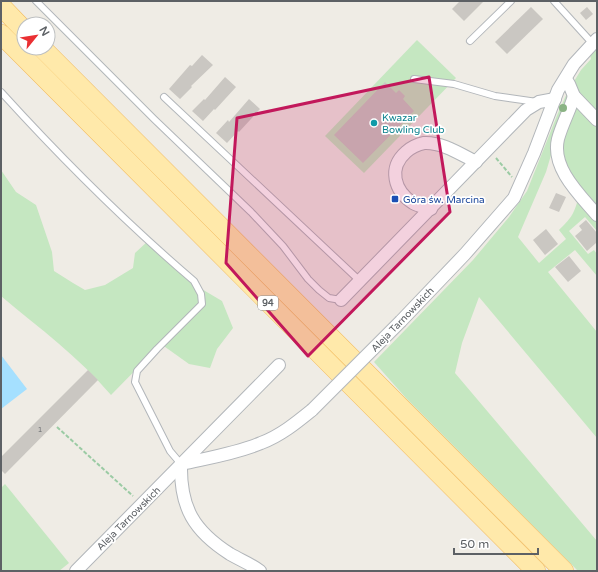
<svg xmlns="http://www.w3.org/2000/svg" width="598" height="572" viewBox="0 0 598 572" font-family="'Varela Round',sans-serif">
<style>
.green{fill:#c5e7c1}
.water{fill:#a5e0ff}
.building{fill:#cac7c2}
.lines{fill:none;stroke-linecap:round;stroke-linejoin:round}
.lane-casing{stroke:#b2b6ba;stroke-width:8}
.street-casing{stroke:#b2b6ba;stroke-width:14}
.primary-casing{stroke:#f2b95b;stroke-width:20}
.path{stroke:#9bcba4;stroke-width:2;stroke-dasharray:4 2;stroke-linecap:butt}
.lane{stroke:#fff;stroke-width:6}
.street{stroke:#fff;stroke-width:12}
.primary{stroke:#ffe9aa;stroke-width:19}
.street-bridge-casing{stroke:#b2b6ba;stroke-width:14;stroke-linecap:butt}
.street-bridge{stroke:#fff;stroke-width:12}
.tree{fill:#8ab384}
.marked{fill:#c2185b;fill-opacity:0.2;stroke:#c2185b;stroke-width:3;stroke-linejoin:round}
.culture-dot{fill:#0f9aa8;stroke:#fff;stroke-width:1.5}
.transit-dot{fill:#1a4fb4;stroke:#fff;stroke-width:1.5}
.labels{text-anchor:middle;stroke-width:3.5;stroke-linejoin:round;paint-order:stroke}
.number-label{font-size:8px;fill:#787a7c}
.shield{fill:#fff;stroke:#8e9093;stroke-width:1}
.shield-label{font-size:9px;font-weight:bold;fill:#5d6165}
.culture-label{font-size:10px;fill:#0d838f;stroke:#fff;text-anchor:start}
.transit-label{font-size:10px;fill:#164399;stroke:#fff;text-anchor:start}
.street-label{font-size:10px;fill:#5d6165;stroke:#fff}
</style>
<rect width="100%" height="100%" fill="#efece5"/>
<g class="green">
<polygon points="417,40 456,78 364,173 325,136"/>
<polygon points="597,48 597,114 584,100 573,83 581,70 591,59 590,55"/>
<path d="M568 91H570L546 172 518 237 539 263 566 239 559 230C570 219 574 215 578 199L597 223V231L585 217 569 231 588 254 594 250 597 254V276L575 250 548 272 597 332V438L479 297 462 343 455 373 597 541V571H578L406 398 374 362 473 260 509 217 527 191 558 113Z"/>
<polygon points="579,107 597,123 597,210 571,177 561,149 565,132 576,108"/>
<path d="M1 170 16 192 36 205 52 252 54 271 73 283 85 290 105 285 133 268 135 253 148 241 200 288 222 301 233 328 217 349 210 368 189 364 161 344 111 395C79 357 39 328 1 296Z"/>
<polygon points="5,484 69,563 59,571 1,571 1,488"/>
</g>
<polygon class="water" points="1,355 27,389 1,409"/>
<g class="building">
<polygon points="460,1 484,1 464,21 452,9"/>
<polygon points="531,7 543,19 507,54 495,42"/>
<polygon points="587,7 593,14 586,20 580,13"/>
<polygon points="202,55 213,65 191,86 192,87 180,99 169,89 190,65 192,66"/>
<polygon points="225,77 236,87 215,110 214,109 203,121 192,111 204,99 205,100"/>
<polygon points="385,82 396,93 399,90 405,96 403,99 414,111 363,163 334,135"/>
<polygon points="249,99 260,109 239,132 238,131 227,143 216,133 228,120 229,122"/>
<polygon points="556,193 566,197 559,212 549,208"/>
<polygon points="586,220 597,233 597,245 596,243 587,251 575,236 582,230 579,226"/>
<polygon points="546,229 558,244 545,255 533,240"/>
<polygon points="569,256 581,271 568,282 555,267"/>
<polygon points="88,370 98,380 5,474 1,470 1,457"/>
</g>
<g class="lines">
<g class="lane-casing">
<g id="lane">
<polyline points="36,1 154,119 251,212 283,246 308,279 319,290 329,298 341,300"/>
<polyline points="554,1 593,44"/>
<polyline points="470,41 511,1"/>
<polyline points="414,79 454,84 495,96 537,102"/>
<path d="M1 92C61 158 126 223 194 281L201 294 202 304 157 349 137 371 135 382 170 451 181 464"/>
<polyline points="164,97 360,281"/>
</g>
</g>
<g class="street-casing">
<g id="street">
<polyline points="566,79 569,84 574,96 597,120"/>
<path d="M574 96C570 110 562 124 558 139 551 168 580 195 597 215"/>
<path d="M431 209C425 207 418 206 413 203 394 191 388 168 406 152 410 148 418 144 424 143 442 142 460 154 476 162"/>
<polyline points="341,300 526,110 539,102 555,99"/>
<polyline points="401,321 465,254 514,198 534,153 558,90 574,64 597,39"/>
<path d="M181 464C207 458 235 454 261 443 280 436 296 423 312 410"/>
<path d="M181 464C180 508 194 531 230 554 240 560 251 564 260 571"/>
<polyline points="76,571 279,365"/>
</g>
</g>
<g class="primary-casing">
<g id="primary">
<polyline points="1,6 24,30"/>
<polyline points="1,34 536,571"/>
<polyline points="42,48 564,571"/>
</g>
</g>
<g class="path">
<polyline points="496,158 512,177"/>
<polyline points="57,427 133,496"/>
</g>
<use href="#lane" class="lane"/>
<use href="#street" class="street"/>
<use href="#primary" class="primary"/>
<g class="street-bridge-casing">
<polyline id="street-bridge" points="312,410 401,321"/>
</g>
<use href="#street-bridge" class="street-bridge"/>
</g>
<circle class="tree" cx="563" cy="108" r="4"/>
<path class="marked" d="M429 77 450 212 308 356 226 263 237 118Z"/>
<circle class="culture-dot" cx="374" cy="123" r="4"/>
<rect class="transit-dot" x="391" y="195" width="8" height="8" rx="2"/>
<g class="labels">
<g class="number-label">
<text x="40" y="432">1</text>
</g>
<rect class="shield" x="258" y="296" width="20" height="14" rx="3"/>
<g class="shield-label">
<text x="268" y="306">94</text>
</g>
<g class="culture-label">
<text x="382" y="121">Kwazar<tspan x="382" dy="12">Bowling Club</tspan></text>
</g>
<g class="transit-label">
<text x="403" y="203">Góra św. Marcina</text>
</g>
<g class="street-label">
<text transform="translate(402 319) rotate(-46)" y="4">Aleja Tarnowskich</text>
<text transform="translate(128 518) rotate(-45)" y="4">Aleja Tarnowskich</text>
</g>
</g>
<rect width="598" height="572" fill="none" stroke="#5d6165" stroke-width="4"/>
<g transform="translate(36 36) rotate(60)"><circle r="19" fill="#ffffff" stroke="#bec0c1"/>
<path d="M0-3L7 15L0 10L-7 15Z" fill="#ea3033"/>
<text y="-6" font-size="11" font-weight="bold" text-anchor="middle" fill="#5d6165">N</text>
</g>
<path d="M454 548v6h84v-6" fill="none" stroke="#5d6165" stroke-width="2"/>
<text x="460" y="548" font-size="12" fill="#5d6165" stroke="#ffffff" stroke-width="3" paint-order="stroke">50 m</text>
</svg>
